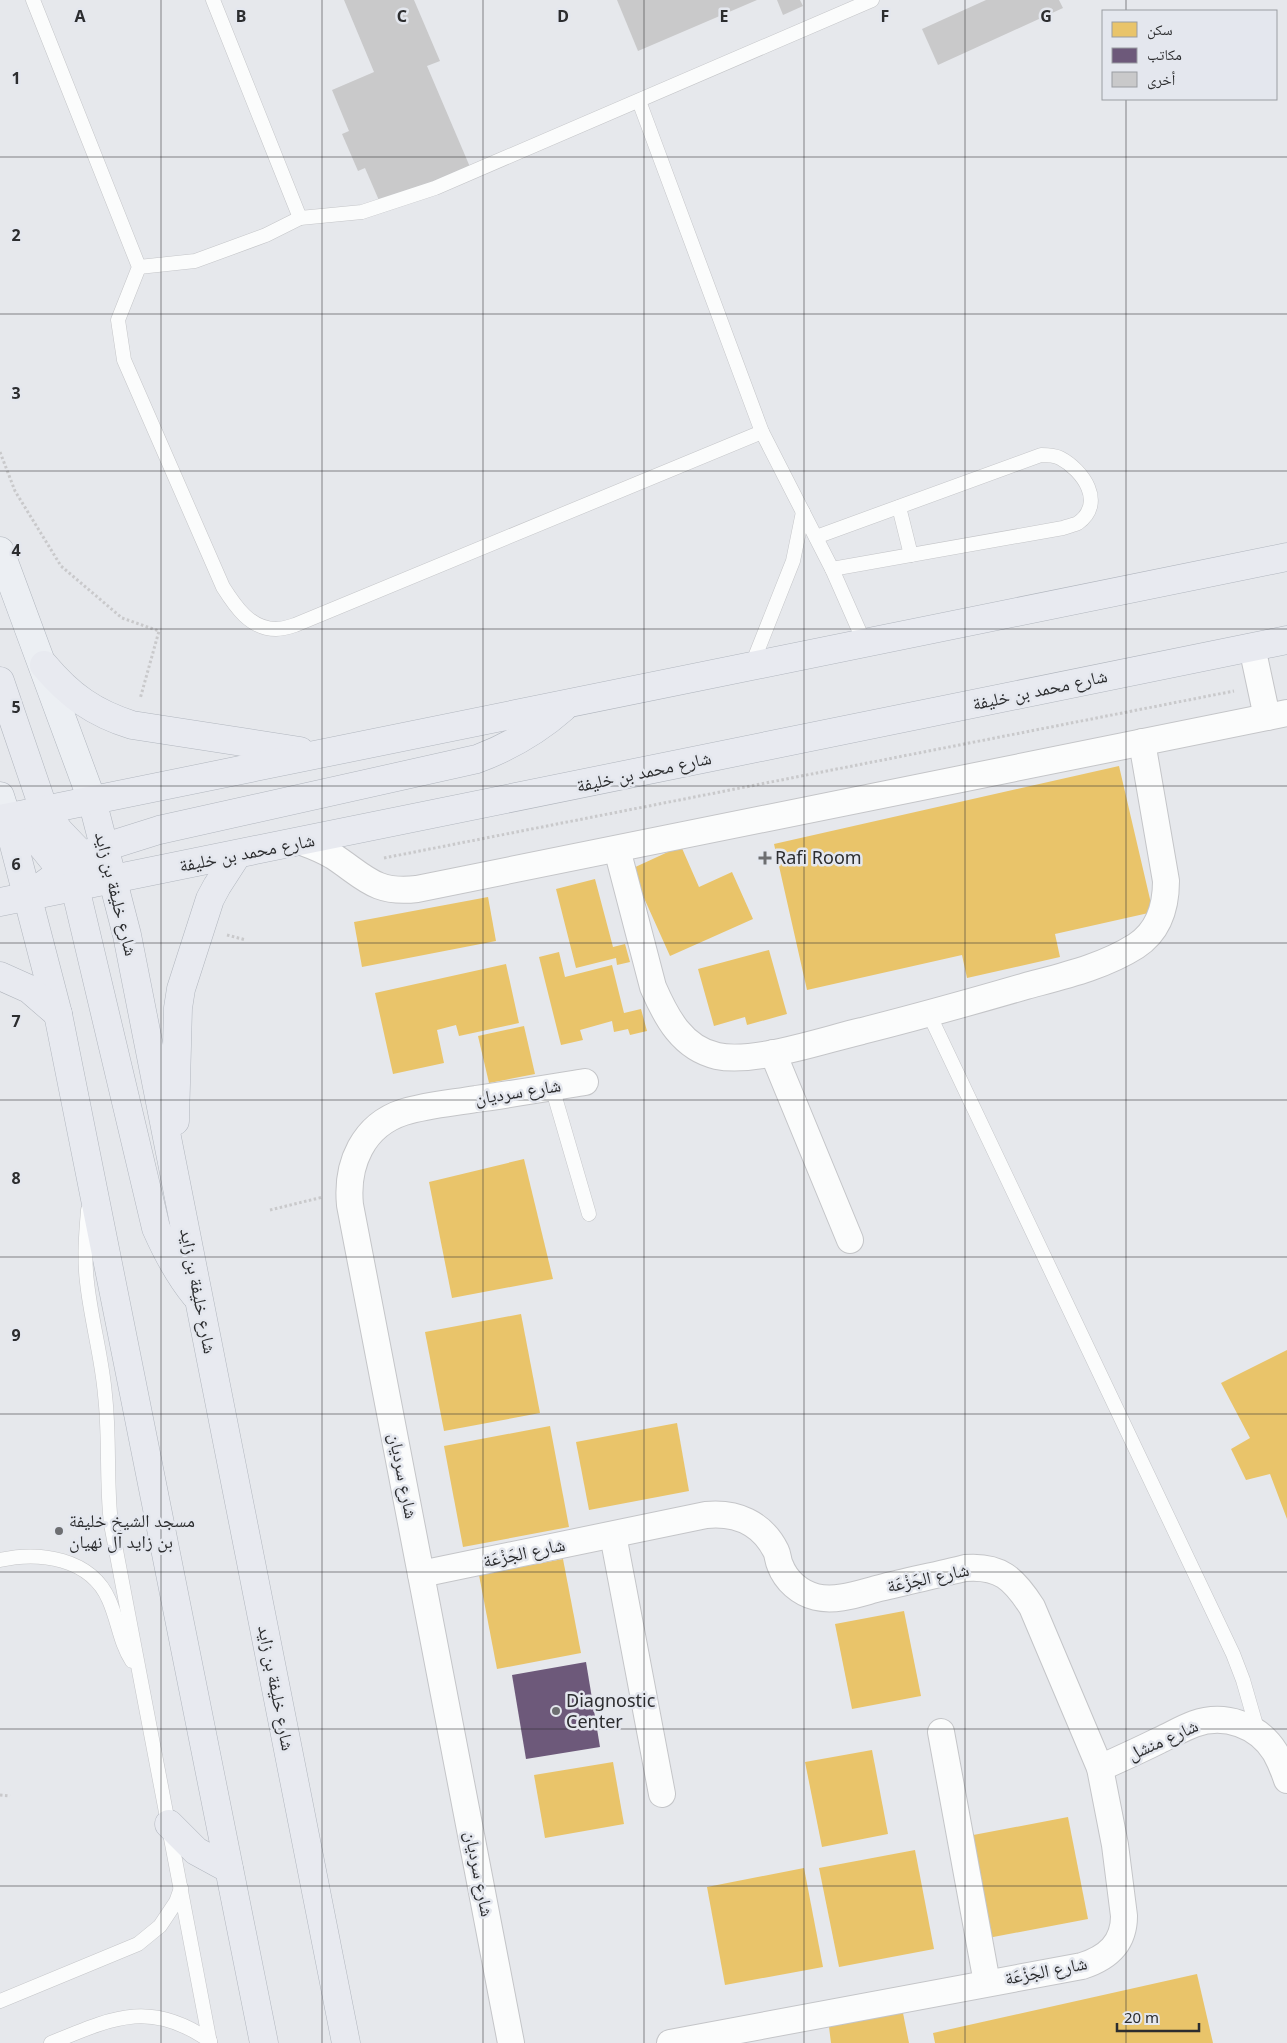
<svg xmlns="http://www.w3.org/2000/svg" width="1287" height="2043" viewBox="0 0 1287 2043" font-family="'Noto Sans','Noto Naskh Arabic',sans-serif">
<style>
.homes{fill:#e9c46a}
.offices{fill:#6d597a}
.building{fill:#c9c9ca}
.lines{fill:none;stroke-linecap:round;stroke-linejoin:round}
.service-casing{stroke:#c4c5c8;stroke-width:15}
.minor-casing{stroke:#c4c5c8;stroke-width:28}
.primary-casing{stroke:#b1b6be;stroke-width:29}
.trunk-casing{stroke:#b1b6be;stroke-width:29}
.path{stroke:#c9c9cb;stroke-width:3;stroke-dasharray:2.5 2.5;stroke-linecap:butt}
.service{stroke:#fbfcfc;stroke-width:14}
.minor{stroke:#fbfcfc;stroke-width:26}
.primary{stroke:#eceff3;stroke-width:28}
.trunk{stroke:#e8eaf0;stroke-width:28}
.grid{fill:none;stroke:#2c2d2f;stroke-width:1;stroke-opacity:0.55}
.poi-dot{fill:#6d6e71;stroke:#e4e7ee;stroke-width:2}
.labels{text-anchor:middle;stroke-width:5;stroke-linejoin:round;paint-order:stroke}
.street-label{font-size:18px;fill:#2c2d2f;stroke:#e4e7ee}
.poi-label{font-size:18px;fill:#2c2d2f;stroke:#e4e7ee;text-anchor:start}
.grid-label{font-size:16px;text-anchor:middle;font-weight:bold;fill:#2c2d2f;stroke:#e4e7ee;stroke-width:5;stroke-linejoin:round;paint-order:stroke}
</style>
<rect width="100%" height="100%" fill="#e6e8ec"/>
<g class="homes">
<polygon points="1119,766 1153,912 1055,934 1060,957 967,978 962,955 807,990 774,844"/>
<polygon points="681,846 699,887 732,872 753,919 670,956 631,869"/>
<polygon points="595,879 613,947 625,944 630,962 617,965 616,958 576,968 556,889"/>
<polygon points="488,897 496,941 362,967 354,922"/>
<polygon points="769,950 787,1014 747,1025 745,1017 714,1026 698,969"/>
<polygon points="559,952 565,977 612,965 624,1013 641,1009 647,1031 630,1035 628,1029 614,1032 612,1021 580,1030 583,1040 561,1045 539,957"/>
<polygon points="506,964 519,1023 459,1036 456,1025 437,1030 444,1063 393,1074 375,993"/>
<polygon points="524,1026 535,1074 489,1083 478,1036"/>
<polygon points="524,1159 553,1279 452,1298 429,1182"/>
<polygon points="521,1314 540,1413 444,1431 425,1332"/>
<polygon points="1287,1350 1287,1519 1270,1474 1246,1480 1231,1449 1250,1438 1221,1383"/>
<polygon points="677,1423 689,1491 589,1510 576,1442"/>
<polygon points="550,1426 569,1527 463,1547 444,1446"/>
<polygon points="563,1559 581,1653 497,1669 479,1575"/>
<polygon points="904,1611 921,1696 852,1709 835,1624"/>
<polygon points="872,1750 888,1834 822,1847 805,1762"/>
<polygon points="613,1762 624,1824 545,1838 534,1775"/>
<polygon points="1068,1817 1088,1919 988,1938 968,1836"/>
<polygon points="915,1850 934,1949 839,1967 819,1868"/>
<polygon points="804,1868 823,1967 725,1985 707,1887"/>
<polygon points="1197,1974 1213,2043 935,2043 933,2033"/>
<polygon points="902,2008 909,2043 831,2043 829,2027"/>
</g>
<polygon class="offices" points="586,1662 600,1747 526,1759 512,1675"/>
<g class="building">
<polygon points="344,0 414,0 440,61 427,66 470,167 381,205 365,168 358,171 342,134 349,131 332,90 374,72"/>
<polygon points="617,0 757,0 638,51"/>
<polygon points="777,0 800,0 803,6 783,15"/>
<polygon points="986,0 1059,0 1063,8 938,65 922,29"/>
</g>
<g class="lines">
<g class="service-casing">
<g id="service">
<path d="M33 0 139 267 118 320 124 360 223 587C235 606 250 629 276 629 282 629 289 627 295 625L762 432"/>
<polyline points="213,0 300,218"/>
<polyline points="639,101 762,432 832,569 865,644"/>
<polyline points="139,267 195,261 266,235 300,218 362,212 435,188 872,0"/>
<polyline points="899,507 911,555"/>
<path d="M816 537 1041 455C1048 455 1054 455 1060 458 1083 470 1106 503 1078 523 1074 525 1068 526 1063 528L832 569"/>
<polyline points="751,667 793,561 803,512"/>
<polyline points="929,1014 1233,1654 1243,1680 1258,1732"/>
<polyline points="552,1087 589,1214"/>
<path d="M88 1210C86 1234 84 1258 87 1282 91 1320 102 1357 105 1395 110 1438 106 1481 111 1524L210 2043"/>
<path d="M0 1560C39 1551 91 1558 109 1600 118 1620 120 1643 132 1661"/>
<polyline points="0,2001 138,1944 160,1926 176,1902 181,1888"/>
<path d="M51 2043C112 2018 150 1999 210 2041"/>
</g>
</g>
<g class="minor-casing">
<g id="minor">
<polyline points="1252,647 1267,717"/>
<path d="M302 842C313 846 323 850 333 856 365 877 375 894 417 889L1287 713"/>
<path d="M617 849 653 987C666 1017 682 1048 717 1056 755 1064 823 1040 862 1031 917 1017 971 1002 1026 986 1063 976 1103 967 1136 946 1159 931 1166 907 1166 881L1142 742"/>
<polyline points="773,1053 850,1240"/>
<polyline points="613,1535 662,1794"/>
<path d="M421 1574 706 1515C736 1512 762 1523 776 1551 778 1555 778 1561 780 1565 786 1581 800 1593 816 1597 837 1602 860 1593 880 1588 908 1581 937 1575 965 1568 1000 1565 1014 1579 1032 1607L1100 1768 1115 1845 1124 1916C1124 1944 1107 1958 1082 1966L670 2043"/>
<polyline points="941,1732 987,1983"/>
<path d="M1100 1768C1120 1759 1140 1750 1160 1740 1171 1735 1183 1728 1194 1724 1225 1713 1258 1725 1275 1752 1280 1761 1284 1771 1287 1780"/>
<path d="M511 2043 350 1205C346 1164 363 1125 404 1112 427 1105 452 1103 476 1099 512 1094 548 1088 585 1082"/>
</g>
</g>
<g class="primary-casing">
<g id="primary">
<polyline points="0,551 92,800"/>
<polyline points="0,796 7,818"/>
</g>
</g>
<g class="trunk-casing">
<g id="trunk">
<path d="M44 665C70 696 94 713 132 725L300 751"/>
<polyline points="0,681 44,810 59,831 83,856 96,867"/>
<polyline points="92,800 127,935 346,2043"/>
<polyline points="7,818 58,1014 264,2043"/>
<path d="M7 818 41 845 75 887 156 1228C167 1253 178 1274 195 1295"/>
<polyline points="0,819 1287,557"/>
<path d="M31 894 83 856 105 847 159 830 477 759C509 747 537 731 563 708"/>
<polyline points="0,902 1287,640"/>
<polyline points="0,976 29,989 58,1014"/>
<polyline points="175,1121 178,1008 181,989 210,899 217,886 237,855"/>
<polyline points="169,1824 196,1851 229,1869"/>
</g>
</g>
<g class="path">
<polyline points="0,452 15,491 61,566 122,618 159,631 140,699"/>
<polyline points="384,858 1234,691"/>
<polyline points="227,935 246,940"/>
<polyline points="270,1210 323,1197"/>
<polyline points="0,1795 10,1796"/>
</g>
<use href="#service" class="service"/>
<use href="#minor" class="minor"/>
<use href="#primary" class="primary"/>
<use href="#trunk" class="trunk"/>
</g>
<path class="grid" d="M161 0V2043M322 0V2043M483 0V2043M644 0V2043M804 0V2043M965 0V2043M1126 0V11M1126 99V2043M0 157H1287M0 314H1287M0 471H1287M0 629H1287M0 786H1287M0 943H1287M0 1100H1287M0 1257H1287M0 1414H1287M0 1572H1287M0 1729H1287M0 1886H1287"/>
<g class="poi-dot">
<path d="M762.5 850.5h5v5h5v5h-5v5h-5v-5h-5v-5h5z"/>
<circle cx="59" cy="1531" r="5"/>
<circle cx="556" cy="1711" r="5"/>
</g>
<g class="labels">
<g class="street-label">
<text transform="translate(1040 690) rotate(-12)" y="6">شارع محمد بن خليفة</text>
<text transform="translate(644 772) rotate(-12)" y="6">شارع محمد بن خليفة</text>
<text transform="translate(247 853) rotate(-11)" y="6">شارع محمد بن خليفة</text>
<text transform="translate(116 894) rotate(76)" y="6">شارع خليفة بن زايد</text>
<text transform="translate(518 1092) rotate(-9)" y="6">شارع سرديان</text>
<text transform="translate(198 1291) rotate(79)" y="6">شارع خليفة بن زايد</text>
<text transform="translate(403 1476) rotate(79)" y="6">شارع سرديان</text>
<text transform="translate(524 1553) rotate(-12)" y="6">شارع الجَزْعَة</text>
<text transform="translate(928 1578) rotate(-12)" y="6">شارع الجَزْعَة</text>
<text transform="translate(276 1688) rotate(79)" y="6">شارع خليفة بن زايد</text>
<text transform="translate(1163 1740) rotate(-24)" y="6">شارع منشل</text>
<text transform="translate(479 1874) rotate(79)" y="6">شارع سرديان</text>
<text transform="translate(1046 1971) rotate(-11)" y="6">شارع الجَزْعَة</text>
</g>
<g class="poi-label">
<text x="775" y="864">Rafi Room</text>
<text x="69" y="1527">مسجد الشيخ خليفة<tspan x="69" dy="21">بن زايد آل نهيان</tspan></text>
<text x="566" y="1707">Diagnostic<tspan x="566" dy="21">Center</tspan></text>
</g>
</g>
<g class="grid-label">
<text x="80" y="22">A</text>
<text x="241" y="22">B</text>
<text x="402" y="22">C</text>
<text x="563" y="22">D</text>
<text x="724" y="22">E</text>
<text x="885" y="22">F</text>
<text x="1046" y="22">G</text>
<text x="16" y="84">1</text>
<text x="16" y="241">2</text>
<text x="16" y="399">3</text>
<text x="16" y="556">4</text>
<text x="16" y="713">5</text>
<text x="16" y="870">6</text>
<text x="16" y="1027">7</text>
<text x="16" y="1184">8</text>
<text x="16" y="1341">9</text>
</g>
<rect x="1102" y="10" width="175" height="90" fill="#e4e7ee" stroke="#9a9da2"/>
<rect x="1112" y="22" width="25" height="15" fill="#e9c46a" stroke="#9a9da2"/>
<text x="1147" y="35" font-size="15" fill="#2c2d2f">سكن</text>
<rect x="1112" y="48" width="25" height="15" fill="#6d597a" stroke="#9a9da2"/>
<text x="1147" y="60" font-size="15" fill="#2c2d2f">مكاتب</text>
<rect x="1112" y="72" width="25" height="15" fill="#c9c9ca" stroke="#9a9da2"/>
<text x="1147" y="85" font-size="15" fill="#2c2d2f">أخرى</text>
<path d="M1117 2023v8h82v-8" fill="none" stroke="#2c2d2f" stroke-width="2.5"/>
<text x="1124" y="2023" font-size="15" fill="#2c2d2f" stroke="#e4e7ee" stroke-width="4" paint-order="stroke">20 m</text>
</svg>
